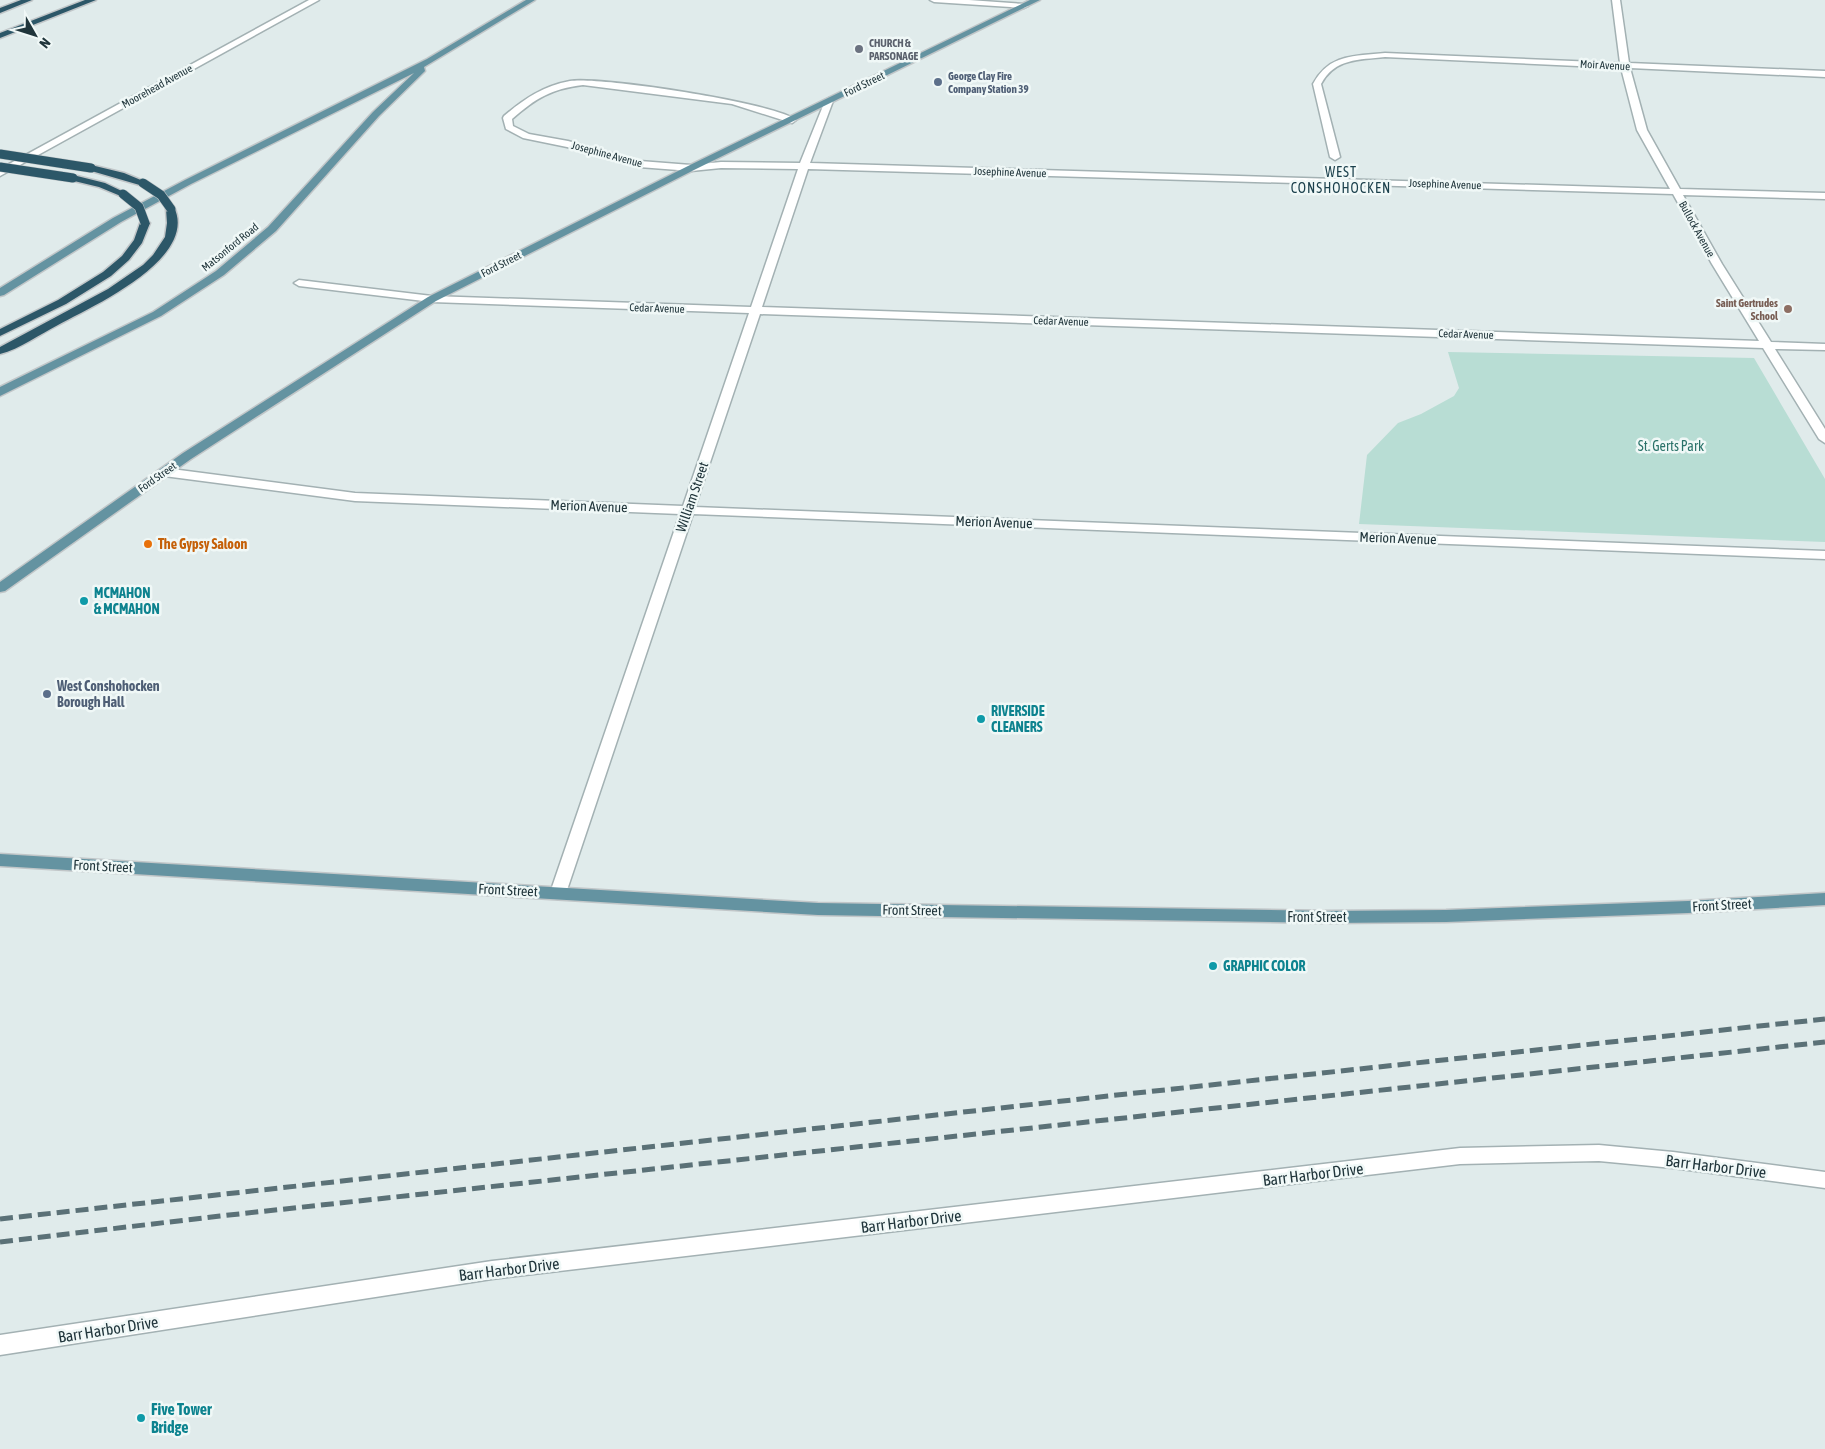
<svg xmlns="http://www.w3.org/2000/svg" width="1825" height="1449" viewBox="0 0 1825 1449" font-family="'Asap Condensed',sans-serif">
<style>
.green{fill:#b8ddd4}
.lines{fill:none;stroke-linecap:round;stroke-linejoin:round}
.minor-casing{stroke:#a3b1b3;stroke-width:3}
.major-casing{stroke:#c1c6c8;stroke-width:3}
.highway-casing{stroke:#c1c6c8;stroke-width:3}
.minor{fill:#fff;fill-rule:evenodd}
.major{fill:#6493a1;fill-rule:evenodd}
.highway{fill:#2c5768;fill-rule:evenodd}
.rail{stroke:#5b7177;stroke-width:5;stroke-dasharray:13 6;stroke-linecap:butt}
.highway-bridge-casing{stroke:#c1c6c8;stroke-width:10;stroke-linecap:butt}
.highway-bridge{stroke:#2c5768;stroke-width:9}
.worship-dot{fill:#6b7280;stroke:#f0f8f7;stroke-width:2}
.service-dot{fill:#5c6f8a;stroke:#f0f8f7;stroke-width:2}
.education-dot{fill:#8d6e63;stroke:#f0f8f7;stroke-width:2}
.food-dot{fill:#e8710a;stroke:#f0f8f7;stroke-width:2}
.culture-dot{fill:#0f9aa8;stroke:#f0f8f7;stroke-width:2}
.labels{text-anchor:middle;stroke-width:5;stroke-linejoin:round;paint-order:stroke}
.far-worship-label{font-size:11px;font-weight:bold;fill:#5b616d;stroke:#f0f8f7;text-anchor:start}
.far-street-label{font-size:11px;fill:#20353b;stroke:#f0f8f7}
.far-service-label{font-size:11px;font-weight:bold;fill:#4e5e75;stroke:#f0f8f7;text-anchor:start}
.far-education-label{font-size:11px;font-weight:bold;fill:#785e54;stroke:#f0f8f7;text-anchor:end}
.far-quarter-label{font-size:14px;letter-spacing:1px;fill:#1c414d;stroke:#f0f8f7}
.park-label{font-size:14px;fill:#2a7269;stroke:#f0f8f7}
.street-label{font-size:14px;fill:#20353b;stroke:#f0f8f7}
.food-label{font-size:14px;font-weight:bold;fill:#c56008;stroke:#f0f8f7;text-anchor:start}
.culture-label{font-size:14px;font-weight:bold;fill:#0d838f;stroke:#f0f8f7;text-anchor:start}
.service-label{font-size:14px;font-weight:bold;fill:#4e5e75;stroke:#f0f8f7;text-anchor:start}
.near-street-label{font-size:16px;fill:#20353b;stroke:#f0f8f7}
.near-culture-label{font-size:16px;font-weight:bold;fill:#0d838f;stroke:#f0f8f7;text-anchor:start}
</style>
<rect width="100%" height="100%" fill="#e0ebeb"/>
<polygon class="green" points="1448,352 1754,358 1825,479 1825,542 1359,524 1367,455 1398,423 1421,414 1454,396 1459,388"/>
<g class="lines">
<g class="minor-casing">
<g id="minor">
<polygon points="309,0 319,0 0,176 0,169"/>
<polygon points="930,0 969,0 1024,4 1028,6 1024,8 934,2"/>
<path d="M1612 0H1620L1629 63 1825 71V77L1630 68 1647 130 1680 189 1825 193V199L1683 195 1722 264 1771 342 1825 344V350L1775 349 1825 429V443L1819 439 1763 348 760 314 695 507 1825 551V559L693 514 566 893 564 897 558 899 552 897 550 893 680 514 355 501 164 476 158 472 164 468 355 493 683 506 749 313 432 302 299 286 294 283 299 280 432 296 751 307 798 169 721 168 691 171 639 167 567 147 523 138 506 129 503 118 504 116C524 99 543 86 570 81 599 76 776 103 796 120L792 123 732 104 583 85C551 89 536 98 512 119L513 126 529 134 568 141 640 161 691 165 721 162 800 163 825 101 829 98 833 101 810 163 1670 189 1637 130 1621 68 1385 57C1359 60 1335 58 1321 84L1340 157 1335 160 1330 157 1313 84C1329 54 1354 56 1385 53L1620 63ZM808 169 1673 194 1712 264 1759 341 762 307Z"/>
<polygon points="1599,1145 1673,1152 1825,1172 1825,1188 1673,1168 1599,1161 1460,1164 492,1279 0,1355 0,1335 492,1261 1460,1148"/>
</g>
</g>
<g class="major-casing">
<g id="major">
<polygon points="526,0 535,0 424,67 425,71 379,116 276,231 224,275 161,316 0,396 0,387 153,312 216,271 268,227 373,112 414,73 191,184 121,222 4,295 0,296 0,288 113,218 185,180 427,59"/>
<polygon points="1030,0 1040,0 694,170 436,301 191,459 5,591 0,592 0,582 183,453 428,297 688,166"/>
<polygon points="0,854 818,903 1328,911 1446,910 1688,901 1825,893 1825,905 1688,913 1446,922 1328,923 818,915 0,866"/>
</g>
</g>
<g class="highway-casing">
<g id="highway">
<polygon points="21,0 32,0 0,13 0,8"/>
<polygon points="85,0 96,0 0,38 0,33"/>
<polygon points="91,165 124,173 148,183 143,186 88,170 88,166"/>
<polygon points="73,175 105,183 128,194 123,197 99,187 70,180 68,178"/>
<path d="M171 206 174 207C199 259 91 307 58 325 40 334 20 349 0 354V347L108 289 143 265 153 255 165 237 167 223 166 209Z"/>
<polygon points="145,220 150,223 142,243 129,260 111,276 66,304 0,336 0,329 58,300 103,272 122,256 134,240 140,223"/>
</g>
</g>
<use href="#minor" class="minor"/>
<use href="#major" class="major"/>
<use href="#highway" class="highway"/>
<g class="rail">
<polyline points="0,1219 1108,1096 1825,1019"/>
<polyline points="0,1242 220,1216 1825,1042"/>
</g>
<g class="highway-bridge-casing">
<g id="highway-bridge">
<polyline points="0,154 91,168"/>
<polyline points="0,167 73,178"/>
<polyline points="143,183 161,195 171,209"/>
<polyline points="123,194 139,207 145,223"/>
</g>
</g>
<use href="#highway-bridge" class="highway-bridge"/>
</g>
<circle class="worship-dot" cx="859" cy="49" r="5"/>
<g class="service-dot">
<circle cx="938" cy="82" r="5"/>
<circle cx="47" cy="694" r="5"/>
</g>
<circle class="education-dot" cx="1788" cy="309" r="5"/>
<circle class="food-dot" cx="148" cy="544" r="5"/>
<g class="culture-dot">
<circle cx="84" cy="601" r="5"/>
<circle cx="981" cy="719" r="5"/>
<circle cx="1213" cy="966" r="5"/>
<circle cx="141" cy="1418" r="5"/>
</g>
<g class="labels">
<g class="far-worship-label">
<text x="869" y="47">CHURCH &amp;<tspan x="869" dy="13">PARSONAGE</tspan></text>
</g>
<g class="far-street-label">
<text transform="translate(1605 65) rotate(3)" y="4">Moir Avenue</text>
<text transform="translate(864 84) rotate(-26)" y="4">Ford Street</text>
<text transform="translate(157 86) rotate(-29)" y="4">Moorehead Avenue</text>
<text transform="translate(607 154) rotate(15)" y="4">Josephine Avenue</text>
<text transform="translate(1010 172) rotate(2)" y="4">Josephine Avenue</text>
<text transform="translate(1445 184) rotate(2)" y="4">Josephine Avenue</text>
<text transform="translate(1697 229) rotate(61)" y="4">Bullock Avenue</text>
<text transform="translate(230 247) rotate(-39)" y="4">Matsonford Road</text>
<text transform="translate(501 264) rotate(-27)" y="4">Ford Street</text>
<text transform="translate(657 308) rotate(2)" y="4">Cedar Avenue</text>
<text transform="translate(1061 321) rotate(2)" y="4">Cedar Avenue</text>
<text transform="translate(1466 334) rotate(2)" y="4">Cedar Avenue</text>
<text transform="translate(157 477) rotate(-35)" y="4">Ford Street</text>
</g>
<g class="far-service-label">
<text x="948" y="80">George Clay Fire<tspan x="948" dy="13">Company Station 39</tspan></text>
</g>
<g class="far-education-label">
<text x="1778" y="307">Saint Gertrudes<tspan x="1778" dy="13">School</tspan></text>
</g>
<g class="far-quarter-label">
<text x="1341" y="177">WEST<tspan x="1341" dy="16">CONSHOHOCKEN</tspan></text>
</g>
<g class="park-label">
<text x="1671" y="451">St. Gerts Park</text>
</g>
<g class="street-label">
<text transform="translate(692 497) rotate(-71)" y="5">William Street</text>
<text transform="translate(589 506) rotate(2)" y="5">Merion Avenue</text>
<text transform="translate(994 522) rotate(2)" y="5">Merion Avenue</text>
<text transform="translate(1398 538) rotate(2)" y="5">Merion Avenue</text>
<text transform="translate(103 866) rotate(3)" y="5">Front Street</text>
<text transform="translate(508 890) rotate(3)" y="5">Front Street</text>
<text transform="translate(1722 905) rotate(-3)" y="5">Front Street</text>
<text transform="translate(912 910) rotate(1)" y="5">Front Street</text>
<text x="1317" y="922">Front Street</text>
</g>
<g class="food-label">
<text x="158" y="549">The Gypsy Saloon</text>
</g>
<g class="culture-label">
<text x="94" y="598">MCMAHON<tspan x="94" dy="16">&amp; MCMAHON</tspan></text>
<text x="991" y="716">RIVERSIDE<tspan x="991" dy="16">CLEANERS</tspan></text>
<text x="1223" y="971">GRAPHIC COLOR</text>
</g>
<g class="service-label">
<text x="57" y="691">West Conshohocken<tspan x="57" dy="16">Borough Hall</tspan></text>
</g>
<g class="near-street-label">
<text transform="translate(1716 1166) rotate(7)" y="6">Barr Harbor Drive</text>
<text transform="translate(1313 1174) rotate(-7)" y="6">Barr Harbor Drive</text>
<text transform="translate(911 1221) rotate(-7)" y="6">Barr Harbor Drive</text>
<text transform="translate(509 1269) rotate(-7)" y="6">Barr Harbor Drive</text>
<text transform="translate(108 1329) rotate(-9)" y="6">Barr Harbor Drive</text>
</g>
<g class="near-culture-label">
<text x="151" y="1415">Five Tower<tspan x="151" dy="18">Bridge</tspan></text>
</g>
</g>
<g transform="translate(35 35) rotate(129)" stroke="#f0f8f7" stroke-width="4" paint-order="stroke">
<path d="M0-4L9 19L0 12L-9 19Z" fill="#20353b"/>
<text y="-8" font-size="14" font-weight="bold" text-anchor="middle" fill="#20353b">N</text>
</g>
</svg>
